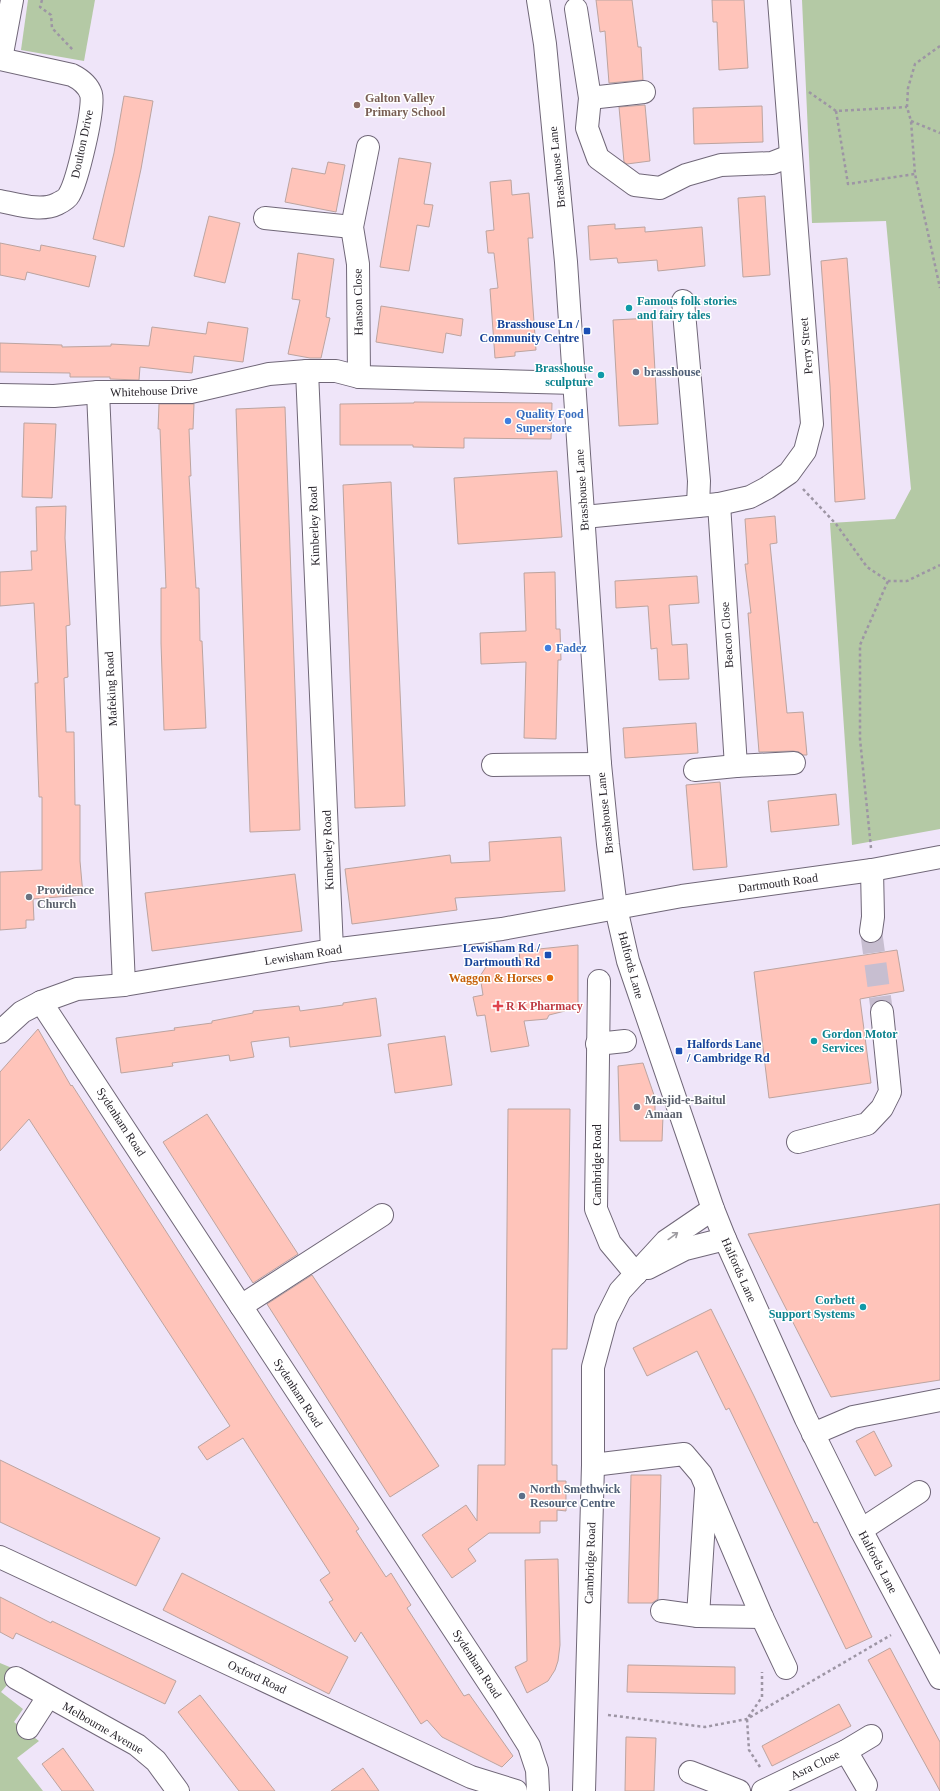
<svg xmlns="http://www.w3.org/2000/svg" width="940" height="1791" viewBox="0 0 940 1791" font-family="Georgia,serif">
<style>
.green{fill:#b4c9a5}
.building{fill:#ffc4ba;stroke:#bca4a0}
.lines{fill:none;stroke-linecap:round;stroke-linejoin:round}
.minor-tunnel{stroke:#c7bed0;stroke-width:22;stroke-dasharray:22 11;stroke-linecap:butt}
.minor-casing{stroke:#706778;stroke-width:24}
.path{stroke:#9d95a4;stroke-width:2.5;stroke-dasharray:3 3;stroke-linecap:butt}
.minor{stroke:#fff;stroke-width:22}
.oneway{stroke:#9e9ca0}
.education-dot{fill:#8d6e63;stroke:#fff;stroke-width:1.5}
.culture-dot{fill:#0f9aa8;stroke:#fff;stroke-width:1.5}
.transit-dot{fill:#1a4fb4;stroke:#fff;stroke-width:1.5}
.service-dot{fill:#5c6f8a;stroke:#fff;stroke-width:1.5}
.shop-dot{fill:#3f7fe0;stroke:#fff;stroke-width:1.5}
.worship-dot{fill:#6b7280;stroke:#fff;stroke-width:1.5}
.food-dot{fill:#e8710a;stroke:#fff;stroke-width:1.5}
.health-dot{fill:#e0444e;stroke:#fff;stroke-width:1.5}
.labels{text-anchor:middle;stroke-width:3;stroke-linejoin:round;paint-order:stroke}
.education-label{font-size:12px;font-weight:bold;fill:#785e54;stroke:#fff;text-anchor:start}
.street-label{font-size:12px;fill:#28242b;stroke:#fff}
.culture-label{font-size:12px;font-weight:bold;fill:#0d838f;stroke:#fff;text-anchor:start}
.transit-label{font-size:12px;font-weight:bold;fill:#164399;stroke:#fff;text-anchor:end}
.service-label{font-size:12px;font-weight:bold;fill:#4e5e75;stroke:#fff;text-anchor:start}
.shop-label{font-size:12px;font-weight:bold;fill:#366cbe;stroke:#fff;text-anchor:start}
.worship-label{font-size:12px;font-weight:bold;fill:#5b616d;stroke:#fff;text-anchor:start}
.food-label{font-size:12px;font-weight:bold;fill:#c56008;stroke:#fff;text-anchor:end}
.health-label{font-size:12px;font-weight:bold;fill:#be3a42;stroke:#fff;text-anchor:start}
</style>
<rect width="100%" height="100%" fill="#efe5f9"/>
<g class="green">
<polygon points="28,0 95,0 84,61 21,50"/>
<polygon points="802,0 940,0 940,829 852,845 830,523 895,519 911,489 886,221 812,223"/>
<polygon points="0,1663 19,1671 1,1692 23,1709 14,1722 39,1741 17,1758 43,1791 0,1791"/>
</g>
<g class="building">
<polygon points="596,0 632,0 638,47 641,47 643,80 609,83 605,31 600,32"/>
<polygon points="712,0 744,0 748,68 719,70 717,22 713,22"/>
<polygon points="124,96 153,101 141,169 124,247 93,239 114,153"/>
<polygon points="645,105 650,161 627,164 624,162 619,107"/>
<polygon points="762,106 763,142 694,144 693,108"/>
<polygon points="399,158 431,163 424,204 433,205 429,227 417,225 409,271 380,267"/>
<polygon points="328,162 345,165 336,212 285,202 292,168 325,174"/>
<polygon points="511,180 512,195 529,193 533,238 528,238 536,350 515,352 515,356 495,358 490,289 498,288 494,253 488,253 486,231 494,230 490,182"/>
<polygon points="765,196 770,275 743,277 738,198"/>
<polygon points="209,216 240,223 225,283 194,276"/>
<polygon points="615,224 615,229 645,227 645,232 702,227 705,266 658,271 657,260 618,263 617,258 590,260 588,226"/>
<polygon points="0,243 40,251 41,245 96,256 89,287 27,272 25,280 0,275"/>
<polygon points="298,253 334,259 326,317 330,318 321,358 310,358 288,354 300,300 292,299"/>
<polygon points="847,258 865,499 835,502 830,386 821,261"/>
<polygon points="381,306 463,319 461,336 446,333 443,353 376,342"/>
<polygon points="652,318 658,424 619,426 613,320"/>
<polygon points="208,322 248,328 243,362 194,356 192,373 140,367 139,380 110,379 110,377 70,377 70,373 0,372 0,343 62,345 62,347 111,346 111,344 149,346 152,327 206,334"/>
<polygon points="414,402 552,403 551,439 464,438 464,448 413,447 413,445 340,445 340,404 414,403"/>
<polygon points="159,404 194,404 193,429 189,429 191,476 189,476 196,588 199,588 200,641 202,641 206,728 164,730 161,643 161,588 166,588 160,429 158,429"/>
<polygon points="285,407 300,830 250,832 236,409"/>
<polygon points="24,423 56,424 52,498 22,497"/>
<polygon points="557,471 562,537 458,544 454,478"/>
<polygon points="391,482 405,806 355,808 343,485"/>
<polygon points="66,506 65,538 70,625 66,626 68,677 64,678 66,732 74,732 75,805 80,805 80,861 83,895 33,899 34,920 26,920 26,928 0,930 0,872 42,870 42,797 39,797 35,683 38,683 34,603 0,606 0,572 32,570 31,551 37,551 36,507"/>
<polygon points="775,516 777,543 770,544 787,713 803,712 807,755 803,755 799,752 793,751 759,752 748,613 751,613 745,564 748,564 745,519"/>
<polygon points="555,572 556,629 560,629 561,660 558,660 556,739 524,738 526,662 481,664 480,633 526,631 524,573"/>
<polygon points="697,576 699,603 669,605 672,645 687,644 689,679 659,680 657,648 651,649 648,606 616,608 615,581"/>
<polygon points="696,723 698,753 625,758 623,728"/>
<polygon points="720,782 727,867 693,870 686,785"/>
<polygon points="836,794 839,825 771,832 768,801"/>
<polygon points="561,837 565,891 455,898 457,910 352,924 345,869 450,855 451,863 490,861 489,842"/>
<polygon points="295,874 302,931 152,951 145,893"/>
<polygon points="578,945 578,1005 565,1006 565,1011 549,1015 547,1019 524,1021 529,1046 491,1052 485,1015 477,1016 473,997 483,995 480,976 486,967 520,961 519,951"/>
<polygon points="897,950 904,991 860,999 871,1083 769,1098 754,972"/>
<polygon points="376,998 381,1036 290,1047 289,1037 251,1042 254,1057 230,1061 229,1055 172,1063 173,1066 121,1073 116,1038 175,1030 174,1028 212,1023 212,1021 253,1013 253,1011 299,1006 300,1011 343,1005 343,1003"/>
<polygon points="38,1029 71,1086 72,1085 273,1398 359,1529 356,1531 386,1577 391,1573 411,1605 407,1608 464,1696 469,1694 513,1756 502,1767 442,1737 427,1720 421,1724 361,1632 355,1642 329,1602 333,1600 320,1580 330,1573 243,1438 207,1460 198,1447 230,1426 29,1119 0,1151 0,1072"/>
<polygon points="445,1036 452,1085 395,1093 388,1044"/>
<polygon points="643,1063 655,1098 655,1116 663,1116 662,1141 620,1141 618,1066"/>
<polygon points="508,1109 570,1109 567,1349 552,1349 552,1465 557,1465 557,1481 566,1481 566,1511 557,1510 557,1521 540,1521 540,1533 489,1533 468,1549 476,1561 452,1578 422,1535 466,1505 477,1521 478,1465 505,1465"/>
<polygon points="207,1114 298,1254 253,1283 163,1142"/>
<polygon points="940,1204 940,1380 831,1397 748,1234"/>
<polygon points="312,1275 439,1466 390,1497 267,1304"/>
<polygon points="711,1309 754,1396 814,1523 817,1522 872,1637 846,1649 729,1408 726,1410 697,1351 647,1376 633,1348"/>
<polygon points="874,1431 892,1466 875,1476 856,1441"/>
<polygon points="0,1460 160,1538 136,1586 0,1522"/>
<polygon points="631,1475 661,1475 658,1599 652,1603 628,1603"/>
<polygon points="558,1559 560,1645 558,1661 555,1670 548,1681 527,1693 515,1667 527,1661 525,1560"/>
<polygon points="182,1573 348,1657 329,1694 163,1610"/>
<polygon points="0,1597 51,1623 52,1621 176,1681 165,1704 16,1633 13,1639 0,1632"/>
<polygon points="890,1648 940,1742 940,1791 868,1660"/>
<polygon points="628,1665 735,1667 735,1694 627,1692"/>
<polygon points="200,1695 275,1791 239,1791 178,1712"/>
<polygon points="839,1704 851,1726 772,1766 762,1746"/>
<polygon points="626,1737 656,1738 654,1791 625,1791"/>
<polygon points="63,1748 94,1791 62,1791 42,1764"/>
<polygon points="363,1768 379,1791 331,1791"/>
</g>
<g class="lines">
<polyline class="minor-tunnel" points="871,931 882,1012"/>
<g class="minor-casing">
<g id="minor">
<polyline points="538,0 545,44 566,262 600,764 608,844 616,908 628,961 713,1209 725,1239 806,1419 861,1530 940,1678"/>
<polyline points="576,9 590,98 587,128 598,158 635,185 660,188 686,175 721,165 772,163 790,156"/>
<path d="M0 59 72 75C80 79 88 85 91 94 95 108 77 182 69 195 67 199 61 202 57 204 41 212 17 204 0 201"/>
<polyline points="1,59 12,0"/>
<polyline points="590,98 644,92"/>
<polyline points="265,218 352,227"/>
<polyline points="683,301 699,481 698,506"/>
<polyline points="307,371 332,950"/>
<polyline points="359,377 358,264 352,227 368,147"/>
<polyline points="98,392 124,985"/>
<polyline points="0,395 54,396 98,392 191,392 269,374 307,371 336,371 359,377 575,383"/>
<polyline points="719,504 736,766"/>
<polyline points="584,517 719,504 750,497 767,488 789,473 805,451 812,424 779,0"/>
<polyline points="493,765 600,764"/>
<polyline points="695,770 736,766 794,763"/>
<polyline points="871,931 873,917 872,870"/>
<polyline points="599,981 596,1209 610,1243 636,1274"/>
<polyline points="41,1002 504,1706 529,1746 537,1770 538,1791"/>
<polyline points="0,1032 22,1012 41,1002 77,989 124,985 332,950 502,929 682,896 872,870 940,857"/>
<polyline points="597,1044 625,1041"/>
<polyline points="798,1142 867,1124 882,1108 890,1092 882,1012"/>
<polyline points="648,1268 685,1249 725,1239"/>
<polyline points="241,1306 382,1215"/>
<polyline points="813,1434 853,1417 940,1400"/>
<polyline points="593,1465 684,1454 701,1474 762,1617 786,1668"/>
<polyline points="861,1530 919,1492"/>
<polyline points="0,1557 471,1777 516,1791"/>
<polyline points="662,1611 698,1616 762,1617"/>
<polyline points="698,1616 706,1491"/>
<polyline points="16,1678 137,1745 156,1761 178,1791"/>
<polyline points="28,1728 48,1697"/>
<polyline points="846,1751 866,1785"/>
<polyline points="690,1772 739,1791"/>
<polyline points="584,1791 593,1465 593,1367 606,1319 620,1291 666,1241 713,1209"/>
<polyline points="763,1791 846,1751 871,1736"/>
</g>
</g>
<g class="path">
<polyline points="42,0 40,7 51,15 52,28 74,51"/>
<polyline points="940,46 915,64 908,88 907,107 911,121 915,174 940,288"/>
<polyline points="809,92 836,111 907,107"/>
<polyline points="836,111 848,184 915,174"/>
<polyline points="911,121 940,133"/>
<polyline points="803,489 836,524 867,567 888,581 907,581 940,565"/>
<polyline points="871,848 860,739 860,645 888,581"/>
<polyline points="608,1715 705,1727 747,1719 891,1635"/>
<polyline points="760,1767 749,1750 747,1719 762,1697 762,1672"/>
</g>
<use href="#minor" class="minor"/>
</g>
<defs><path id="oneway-shaft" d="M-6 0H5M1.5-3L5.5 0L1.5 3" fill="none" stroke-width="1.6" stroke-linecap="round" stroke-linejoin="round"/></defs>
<use class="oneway" href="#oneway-shaft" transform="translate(673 1236) rotate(-36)"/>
<circle class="education-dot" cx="357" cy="105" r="4"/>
<g class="culture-dot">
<circle cx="629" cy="308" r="4"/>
<circle cx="601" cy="375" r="4"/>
<circle cx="814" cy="1041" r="4"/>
<circle cx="863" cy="1307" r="4"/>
</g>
<g class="transit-dot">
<rect x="583" y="327" width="8" height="8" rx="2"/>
<rect x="544" y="951" width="8" height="8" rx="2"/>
<rect x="675" y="1047" width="8" height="8" rx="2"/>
</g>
<g class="service-dot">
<circle cx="636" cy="372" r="4"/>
<circle cx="522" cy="1496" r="4"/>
</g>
<g class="shop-dot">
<circle cx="508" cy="421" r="4"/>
<circle cx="548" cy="648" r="4"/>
</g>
<g class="worship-dot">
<circle cx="29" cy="897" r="4"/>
<circle cx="637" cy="1107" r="4"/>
</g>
<circle class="food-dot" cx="550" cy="978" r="4"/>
<path class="health-dot" d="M496 1000h4v4h4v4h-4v4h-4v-4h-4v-4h4z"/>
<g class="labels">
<g class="education-label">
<text x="365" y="102">Galton Valley<tspan x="365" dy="14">Primary School</tspan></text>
</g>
<g class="street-label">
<text transform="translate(82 144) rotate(-78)" y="4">Doulton Drive</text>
<text transform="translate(557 167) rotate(-96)" y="4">Brasshouse Lane</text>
<text transform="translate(358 302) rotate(-91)" y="4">Hanson Close</text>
<text transform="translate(806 346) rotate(-95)" y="4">Perry Street</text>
<text transform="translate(154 391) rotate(-2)" y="4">Whitehouse Drive</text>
<text transform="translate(582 490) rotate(-94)" y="4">Brasshouse Lane</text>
<text transform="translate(314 526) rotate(-92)" y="4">Kimberley Road</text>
<text transform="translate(727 635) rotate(-94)" y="4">Beacon Close</text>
<text transform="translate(111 689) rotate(-93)" y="4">Mafeking Road</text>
<text transform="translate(605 813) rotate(-96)" y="4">Brasshouse Lane</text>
<text transform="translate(328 850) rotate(-92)" y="4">Kimberley Road</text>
<text transform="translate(778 883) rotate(-8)" y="4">Dartmouth Road</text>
<text transform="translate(303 955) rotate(-9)" y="4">Lewisham Road</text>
<text transform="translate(631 965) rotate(75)" y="4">Halfords Lane</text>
<text transform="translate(121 1122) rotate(57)" y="4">Sydenham Road</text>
<text transform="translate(597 1165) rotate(-90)" y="4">Cambridge Road</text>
<text transform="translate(739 1270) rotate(66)" y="4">Halfords Lane</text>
<text transform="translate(298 1393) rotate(57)" y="4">Sydenham Road</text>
<text transform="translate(878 1562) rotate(62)" y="4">Halfords Lane</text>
<text transform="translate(590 1563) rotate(-88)" y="4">Cambridge Road</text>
<text transform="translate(477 1664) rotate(57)" y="4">Sydenham Road</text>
<text transform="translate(257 1677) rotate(25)" y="4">Oxford Road</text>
<text transform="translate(103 1728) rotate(30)" y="4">Melbourne Avenue</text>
<text transform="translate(815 1765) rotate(-26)" y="4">Asra Close</text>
</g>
<g class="culture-label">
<text x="637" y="305">Famous folk stories<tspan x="637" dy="14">and fairy tales</tspan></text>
<text x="593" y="372" text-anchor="end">Brasshouse<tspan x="593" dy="14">sculpture</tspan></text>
<text x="822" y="1038">Gordon Motor<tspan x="822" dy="14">Services</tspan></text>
<text x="855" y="1304" text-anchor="end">Corbett<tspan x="855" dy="14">Support Systems</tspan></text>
</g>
<g class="transit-label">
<text x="579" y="328">Brasshouse Ln /<tspan x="579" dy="14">Community Centre</tspan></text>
<text x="540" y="952">Lewisham Rd /<tspan x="540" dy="14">Dartmouth Rd</tspan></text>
<text x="687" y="1048" text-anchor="start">Halfords Lane<tspan x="687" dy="14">/ Cambridge Rd</tspan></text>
</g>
<g class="service-label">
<text x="644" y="376">brasshouse</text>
<text x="530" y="1493">North Smethwick<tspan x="530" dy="14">Resource Centre</tspan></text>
</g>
<g class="shop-label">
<text x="516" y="418">Quality Food<tspan x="516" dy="14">Superstore</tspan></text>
<text x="556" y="652">Fadez</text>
</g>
<g class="worship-label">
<text x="37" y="894">Providence<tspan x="37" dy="14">Church</tspan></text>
<text x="645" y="1104">Masjid-e-Baitul<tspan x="645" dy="14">Amaan</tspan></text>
</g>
<g class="food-label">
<text x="542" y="982">Waggon &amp; Horses</text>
</g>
<g class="health-label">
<text x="506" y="1010">R K Pharmacy</text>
</g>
</g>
</svg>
